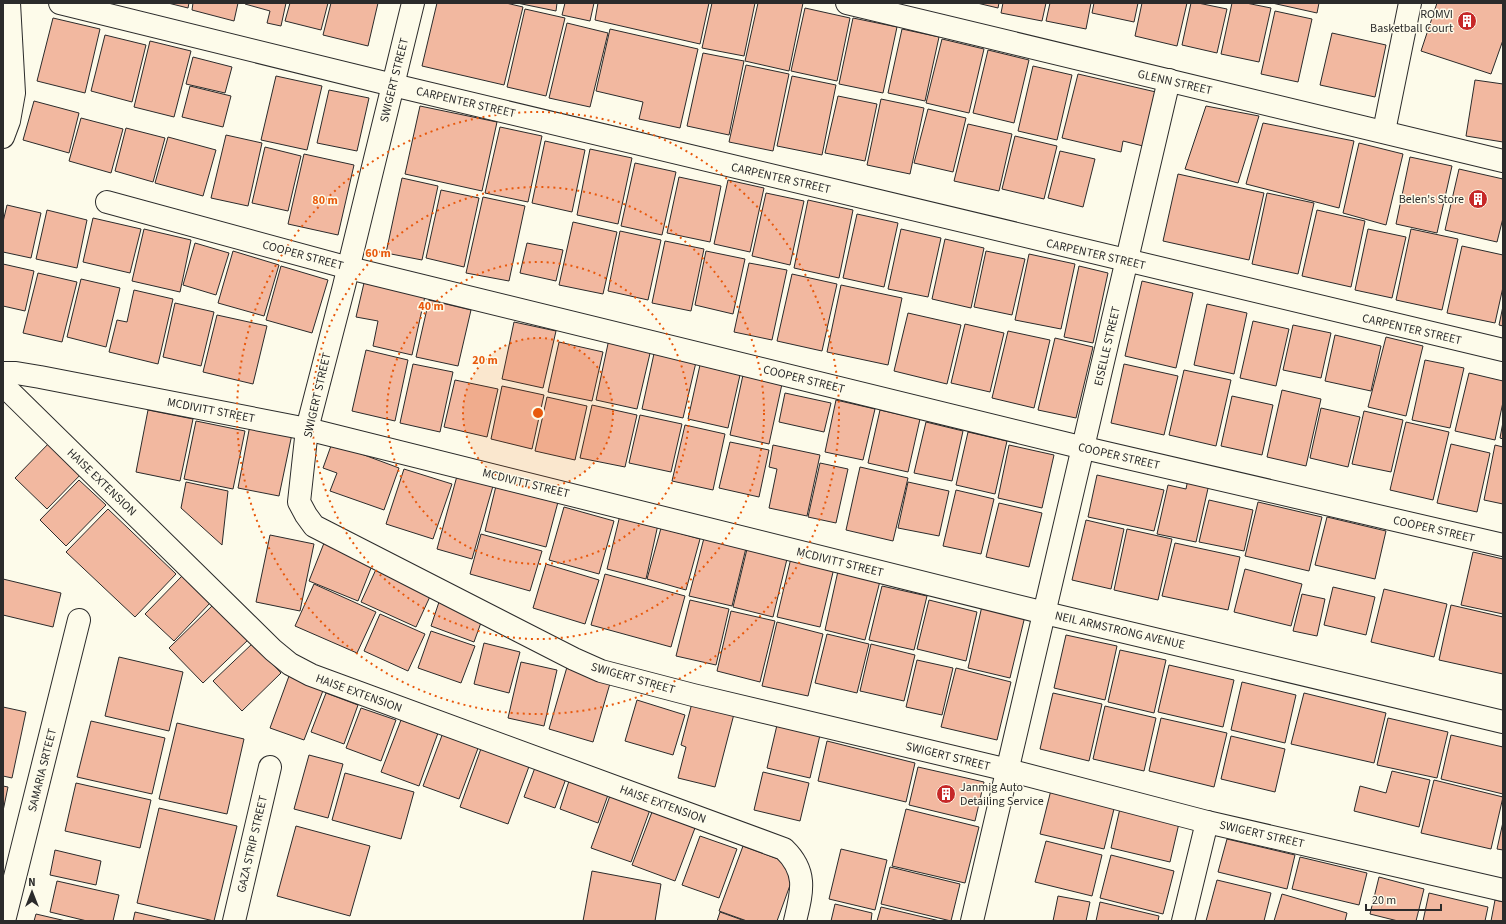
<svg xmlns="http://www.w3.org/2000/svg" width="1506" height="924" viewBox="0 0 1506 924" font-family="'Source Sans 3',sans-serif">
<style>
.building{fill:#f2b8a0;stroke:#2b2b2b}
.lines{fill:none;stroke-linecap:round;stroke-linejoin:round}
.street-casing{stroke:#2b2b2b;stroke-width:24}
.street{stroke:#fdfbea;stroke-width:22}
.ring{fill:none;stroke:#e8590c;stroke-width:2;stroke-dasharray:2 4}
.labels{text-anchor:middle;stroke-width:3;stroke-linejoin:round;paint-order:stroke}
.poi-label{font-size:12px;fill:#2b2b2b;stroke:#fdfbea;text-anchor:end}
.street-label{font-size:12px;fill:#2b2b2b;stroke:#fdfbea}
.centre{fill:#e8590c;stroke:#fdfbea;stroke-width:2}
.ring-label{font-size:12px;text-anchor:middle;font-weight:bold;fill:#e8590c;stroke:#fdfbea;stroke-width:3;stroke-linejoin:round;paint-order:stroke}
</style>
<rect width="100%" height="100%" fill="#fdfbea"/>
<g class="building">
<polygon points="168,3 189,3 188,8"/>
<polygon points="193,3 238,3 234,21 192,10"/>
<polygon points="245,3 286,3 281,26 267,23 270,11 245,4"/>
<polygon points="290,3 328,3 321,30 285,21"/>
<polygon points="331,3 378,3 368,46 323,35"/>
<polygon points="437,3 506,3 523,7 504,85 422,66"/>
<polygon points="517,3 557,3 556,11"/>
<polygon points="565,3 594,3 590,21 562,15"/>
<polygon points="598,3 709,3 700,44 595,20"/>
<polygon points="712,3 755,3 744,56 702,48"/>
<polygon points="758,3 803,3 789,71 745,61"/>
<polygon points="977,3 999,3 998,8"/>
<polygon points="1003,3 1046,3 1042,21 1001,13"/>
<polygon points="1050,3 1091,3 1086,29 1046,21"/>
<polygon points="1094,3 1138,3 1134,22 1092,13"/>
<polygon points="1142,3 1187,3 1177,46 1135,36"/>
<polygon points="1191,3 1198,3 1227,9 1217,53 1182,45"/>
<polygon points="1232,3 1246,3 1271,8 1259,62 1221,54"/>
<polygon points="1272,3 1319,3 1317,13"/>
<polygon points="1437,3 1503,3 1503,40 1491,74 1421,51"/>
<polygon points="805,8 850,18 837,81 791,71"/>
<polygon points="525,9 565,18 546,96 507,87"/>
<polygon points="1275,11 1312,19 1298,82 1261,74"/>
<polygon points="53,18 100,29 85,93 37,81"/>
<polygon points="853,18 897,27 883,93 839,84"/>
<polygon points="567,23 608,33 590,107 549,98"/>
<polygon points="610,29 698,49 680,128 639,119 643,102 596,91"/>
<polygon points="902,29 939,37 925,101 888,93"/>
<polygon points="1332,33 1386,45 1375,97 1320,85"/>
<polygon points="105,35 146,45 132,102 91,91"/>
<polygon points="942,39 984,49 969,113 926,103"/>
<polygon points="150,41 191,51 174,117 134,107"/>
<polygon points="988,50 1029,60 1014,123 973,113"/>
<polygon points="703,53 744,61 729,135 687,126"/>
<polygon points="193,57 232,67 225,93 186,84"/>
<polygon points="746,65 789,74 773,151 729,142"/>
<polygon points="1033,66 1072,75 1057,140 1018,131"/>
<polygon points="1078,74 1156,92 1143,146 1123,141 1121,152 1062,138"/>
<polygon points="276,76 322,86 307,150 261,140"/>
<polygon points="792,76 836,85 822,155 777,146"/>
<polygon points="1475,80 1503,84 1503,142 1466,136"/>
<polygon points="190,86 231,96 223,127 182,117"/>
<polygon points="329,90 369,98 357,151 317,143"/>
<polygon points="838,96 877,104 865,161 825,153"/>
<polygon points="881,99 924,108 910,174 867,165"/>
<polygon points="34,101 79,113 69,153 23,140"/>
<polygon points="420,106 497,122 482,191 405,174"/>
<polygon points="1206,106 1259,116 1238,183 1185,169"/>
<polygon points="928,109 966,118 953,172 914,163"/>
<polygon points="81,118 123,129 111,173 69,161"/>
<polygon points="1263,123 1354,141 1339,208 1246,184"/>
<polygon points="968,124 1012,134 999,191 954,181"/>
<polygon points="500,127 542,136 528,202 485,193"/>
<polygon points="126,128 165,138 153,182 115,171"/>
<polygon points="226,135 262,143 248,206 211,198"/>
<polygon points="1015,136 1057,146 1044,199 1002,189"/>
<polygon points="168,137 216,150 203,196 155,183"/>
<polygon points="545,141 585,150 572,212 532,203"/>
<polygon points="1359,143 1403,154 1386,225 1343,213"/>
<polygon points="265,147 301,156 288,211 252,203"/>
<polygon points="590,149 632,158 618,224 577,215"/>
<polygon points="1060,151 1095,159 1083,207 1048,198"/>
<polygon points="304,154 354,165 338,235 288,224"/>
<polygon points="1410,157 1452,166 1437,233 1396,224"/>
<polygon points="635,163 676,172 662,235 621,226"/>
<polygon points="1459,169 1503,179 1503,218 1497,242 1445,230"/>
<polygon points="1178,174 1264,193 1249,260 1163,241"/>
<polygon points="679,177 721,186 710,242 667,233"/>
<polygon points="402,178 438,186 422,260 386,253"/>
<polygon points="728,180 764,188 750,252 714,244"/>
<polygon points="441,190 479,198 464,267 426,258"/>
<polygon points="766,193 804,201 790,265 752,256"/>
<polygon points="1267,193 1314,203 1298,274 1252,264"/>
<polygon points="483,197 525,206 509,281 466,273"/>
<polygon points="808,200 853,210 839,278 794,268"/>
<polygon points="7,205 41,213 31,258 3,252 3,222"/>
<polygon points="47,210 87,220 77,268 36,259"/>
<polygon points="1317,210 1365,221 1351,287 1302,276"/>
<polygon points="857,214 898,223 884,287 843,278"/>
<polygon points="93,218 141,229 130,273 83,262"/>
<polygon points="573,222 617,232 603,294 559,285"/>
<polygon points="144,229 191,240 180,292 132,281"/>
<polygon points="901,229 941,238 928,297 888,289"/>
<polygon points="1368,229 1406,237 1392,298 1355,290"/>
<polygon points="1411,229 1458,239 1442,310 1396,300"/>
<polygon points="620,231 661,240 648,300 608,291"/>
<polygon points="945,239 984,248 971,308 932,299"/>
<polygon points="665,241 704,249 691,311 652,303"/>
<polygon points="195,243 229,253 216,295 183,285"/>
<polygon points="527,243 563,250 556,281 520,273"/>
<polygon points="1462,246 1503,255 1503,287 1495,323 1447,313"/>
<polygon points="233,251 279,265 264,316 218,303"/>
<polygon points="706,251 745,259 733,314 695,305"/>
<polygon points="986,251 1025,259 1012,315 974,307"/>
<polygon points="1029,254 1075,264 1061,329 1015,320"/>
<polygon points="749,263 787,270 772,340 734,332"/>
<polygon points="3,264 34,271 25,311 3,306"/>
<polygon points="281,266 328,280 312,333 266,320"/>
<polygon points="1079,266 1108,273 1093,343 1064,337"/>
<polygon points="38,273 77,282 62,342 23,333"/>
<polygon points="792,274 837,284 822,351 777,341"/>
<polygon points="81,279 120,288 106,347 67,337"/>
<polygon points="1142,281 1193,293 1176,368 1125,356"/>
<polygon points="364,283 425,296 412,355 373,346 378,321 356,317"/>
<polygon points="841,285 902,298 888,365 827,352"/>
<polygon points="134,290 173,299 158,364 109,352 117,320 127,322"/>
<polygon points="429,300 471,310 458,366 416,357"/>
<polygon points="175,303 214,312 201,366 163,357"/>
<polygon points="1207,304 1247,313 1234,374 1194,365"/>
<polygon points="1503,306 1503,326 1499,325"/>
<polygon points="908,313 961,325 947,384 894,371"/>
<polygon points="217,315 267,326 253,384 203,372"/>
<polygon points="1253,321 1289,329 1276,386 1240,378"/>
<polygon points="514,322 556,331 543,388 502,379"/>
<polygon points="965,324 1004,333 990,392 951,383"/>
<polygon points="1293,325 1331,333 1321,378 1283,370"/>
<polygon points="1008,331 1050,340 1034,408 992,398"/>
<polygon points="1335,335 1381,346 1371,391 1325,381"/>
<polygon points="1386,337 1423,346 1406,416 1368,407"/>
<polygon points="1055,338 1093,347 1076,418 1038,410"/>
<polygon points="609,339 651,349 637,409 596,400"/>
<polygon points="559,342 603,352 592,401 548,392"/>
<polygon points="655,349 697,358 683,418 642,409"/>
<polygon points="366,350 408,360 395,421 352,411"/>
<polygon points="1425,360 1464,368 1450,428 1412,420"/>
<polygon points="413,364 453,372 440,432 400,423"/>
<polygon points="1124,364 1178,376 1164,435 1111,423"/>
<polygon points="700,365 740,375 728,428 688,419"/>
<polygon points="1184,370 1231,380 1216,446 1169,435"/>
<polygon points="1469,373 1503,381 1503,402 1495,440 1455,431"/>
<polygon points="743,375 782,384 769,444 730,435"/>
<polygon points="455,380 498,389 487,437 444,427"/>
<polygon points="502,386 544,395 532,449 491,439"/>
<polygon points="1282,390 1321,399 1306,466 1267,457"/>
<polygon points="785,393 831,403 824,432 779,422"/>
<polygon points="1232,396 1273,405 1262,455 1221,446"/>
<polygon points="547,397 587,406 575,460 535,451"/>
<polygon points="836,400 875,409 863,460 825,452"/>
<polygon points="592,405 637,415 625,467 580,458"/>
<polygon points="1321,408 1360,417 1348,467 1310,458"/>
<polygon points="148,410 193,419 180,481 136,472"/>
<polygon points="880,410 920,419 908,472 868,463"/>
<polygon points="1364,411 1403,420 1391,472 1352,464"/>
<polygon points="640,415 682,424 671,472 629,463"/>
<polygon points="196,421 245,431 233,489 184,479"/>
<polygon points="926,422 963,431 952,481 914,473"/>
<polygon points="1406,422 1449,432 1433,500 1390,490"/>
<polygon points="1503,422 1503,439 1500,438"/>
<polygon points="250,425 292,434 279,496 238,488"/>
<polygon points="685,425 725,434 713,490 672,481"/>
<polygon points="968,432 1007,441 995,494 956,485"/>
<polygon points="53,439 85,470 47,509 15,478"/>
<polygon points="730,442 769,450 759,497 719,488"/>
<polygon points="332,443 399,468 384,510 330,491 337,473 323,468"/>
<polygon points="1451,444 1490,453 1477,512 1437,503"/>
<polygon points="773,445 820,455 807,516 769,508 777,469 769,467"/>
<polygon points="1009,445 1054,455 1042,508 998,498"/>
<polygon points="1495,445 1503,447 1503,504 1484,500"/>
<polygon points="820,463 848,469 836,523 808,517"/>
<polygon points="860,467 908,478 893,541 846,530"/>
<polygon points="404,469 452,484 433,539 386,524"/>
<polygon points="1097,475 1164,490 1154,531 1088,517"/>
<polygon points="457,476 493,486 472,559 437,549"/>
<polygon points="1188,479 1209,484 1196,542 1157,534 1168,485 1186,489"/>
<polygon points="79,480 106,505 66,546 40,520"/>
<polygon points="186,482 228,491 222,545 181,508"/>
<polygon points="908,482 949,491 939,536 898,528"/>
<polygon points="496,486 558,502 546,547 485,531"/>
<polygon points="956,490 994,499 981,554 943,546"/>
<polygon points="1209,500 1253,510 1244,551 1199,542"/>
<polygon points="1258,502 1322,517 1309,571 1245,556"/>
<polygon points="999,503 1042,513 1029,567 986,557"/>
<polygon points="564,507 614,521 599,574 549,560"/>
<polygon points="108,509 176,574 135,617 66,552"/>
<polygon points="621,511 659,520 646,579 607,569"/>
<polygon points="1327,517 1386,531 1375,579 1315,565"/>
<polygon points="1086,520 1124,529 1111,589 1072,580"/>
<polygon points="661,528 700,539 686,590 647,579"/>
<polygon points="1127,529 1172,539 1158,600 1114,590"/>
<polygon points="481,534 542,551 530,591 470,574"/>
<polygon points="270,535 314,544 300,611 256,602"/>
<polygon points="326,538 375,558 358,601 309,581"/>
<polygon points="704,538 746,548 732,606 689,596"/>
<polygon points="1175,543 1240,557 1228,610 1162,596"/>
<polygon points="747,549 787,559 773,617 733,607"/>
<polygon points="1473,552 1503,559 1503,614 1461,605"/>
<polygon points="791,558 834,568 820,627 777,617"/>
<polygon points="546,564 599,580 585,624 533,608"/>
<polygon points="378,565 433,590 416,627 361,602"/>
<polygon points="1245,569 1302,584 1291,626 1234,612"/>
<polygon points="838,571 880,581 865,640 825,630"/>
<polygon points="605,574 685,596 671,647 591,625"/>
<polygon points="182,576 210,603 174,641 145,614"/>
<polygon points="3,579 61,593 53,627 3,615"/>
<polygon points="314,584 376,612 357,653 295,626"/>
<polygon points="882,586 927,596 914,650 869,640"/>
<polygon points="1333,587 1375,597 1366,635 1324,625"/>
<polygon points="1384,589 1447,604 1434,657 1371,642"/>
<polygon points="1302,594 1325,599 1317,636 1293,631"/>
<polygon points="690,600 729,609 716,665 676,656"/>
<polygon points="929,600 977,612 966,661 917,649"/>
<polygon points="439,602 483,617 474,642 431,626"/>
<polygon points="214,604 249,639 203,683 169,648"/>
<polygon points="1451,605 1503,617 1503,674 1439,660"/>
<polygon points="982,606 1025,616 1010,678 968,668"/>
<polygon points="731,611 775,621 760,682 717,671"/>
<polygon points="380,614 425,634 408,671 364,651"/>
<polygon points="777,622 823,634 808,696 762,686"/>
<polygon points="431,631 475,646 461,683 418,668"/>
<polygon points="827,634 869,644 857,693 815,683"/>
<polygon points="1066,635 1117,646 1105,700 1054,688"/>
<polygon points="253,643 281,673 242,711 213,681"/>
<polygon points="484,643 520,652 509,693 474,684"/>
<polygon points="871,644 915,655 904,701 860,691"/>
<polygon points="1120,650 1166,660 1154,713 1108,702"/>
<polygon points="119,657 183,672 169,731 105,716"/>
<polygon points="917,660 953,668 942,715 906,707"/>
<polygon points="521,662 557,670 544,726 508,718"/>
<polygon points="1169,665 1234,680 1223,727 1158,712"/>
<polygon points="567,667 611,680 593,742 549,729"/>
<polygon points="956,668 1011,682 997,740 941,727"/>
<polygon points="289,676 324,688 304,740 270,728"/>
<polygon points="1242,682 1296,695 1285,743 1231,730"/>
<polygon points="326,693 358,705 344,744 311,732"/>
<polygon points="1053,693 1102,704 1089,761 1040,749"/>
<polygon points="1304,693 1386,713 1374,763 1291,744"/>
<polygon points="637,700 685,715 673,755 625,741"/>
<polygon points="692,703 734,714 715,787 678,778 686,747 681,745"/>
<polygon points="1105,706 1156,718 1144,771 1093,759"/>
<polygon points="3,707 26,712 12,778 3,776"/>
<polygon points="361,708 396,720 381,761 346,748"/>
<polygon points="1161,718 1227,733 1214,787 1149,771"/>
<polygon points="1388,718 1448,732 1437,778 1377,765"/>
<polygon points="401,720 438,733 419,786 381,772"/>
<polygon points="91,721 165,738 152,794 77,777"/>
<polygon points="177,723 244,739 227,814 159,799"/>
<polygon points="777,725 820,735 810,778 767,768"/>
<polygon points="444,730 480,743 459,799 423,786"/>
<polygon points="1451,735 1503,747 1503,794 1441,779"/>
<polygon points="1231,736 1285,749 1275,792 1221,779"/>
<polygon points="827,741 915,763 906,802 818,781"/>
<polygon points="483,743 531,761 508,824 460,807"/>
<polygon points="309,755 343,764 328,818 294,809"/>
<polygon points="536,765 567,776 555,808 524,797"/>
<polygon points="918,767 984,782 975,821 909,805"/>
<polygon points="1392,771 1430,780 1419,827 1354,811 1360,786 1386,793"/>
<polygon points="763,772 809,783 800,821 754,810"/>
<polygon points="345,773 414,792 401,839 332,820"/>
<polygon points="1434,780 1503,797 1491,849 1421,833"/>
<polygon points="569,781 608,795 598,823 560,809"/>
<polygon points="76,783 151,800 140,848 65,831"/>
<polygon points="3,786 8,787 3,811"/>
<polygon points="1051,790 1115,805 1104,849 1040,834"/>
<polygon points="611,793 651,807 631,862 591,848"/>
<polygon points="1121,804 1180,819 1170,862 1111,848"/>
<polygon points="159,808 237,826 214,921 137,903"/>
<polygon points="906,809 979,827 965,883 892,866"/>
<polygon points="652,812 695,828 675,881 632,865"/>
<polygon points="1503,822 1503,850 1497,849"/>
<polygon points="296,826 370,846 350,916 277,896"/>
<polygon points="700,836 737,849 719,898 682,885"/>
<polygon points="1227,839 1295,855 1287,889 1218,872"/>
<polygon points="1046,841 1102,855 1092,896 1035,882"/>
<polygon points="743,846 797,866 777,921 747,921 719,911"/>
<polygon points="841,849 887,860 875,910 829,899"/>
<polygon points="55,850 101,861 96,885 50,875"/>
<polygon points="1111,855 1174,871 1163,914 1100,898"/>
<polygon points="1300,857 1367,873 1359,905 1292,889"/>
<polygon points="890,867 960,884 951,921 881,904"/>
<polygon points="592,871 661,884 655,921 583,921"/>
<polygon points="1379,877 1424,889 1416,921 1398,921 1370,914"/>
<polygon points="1217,880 1271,893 1264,921 1206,921"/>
<polygon points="57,881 119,895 113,921 87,921 50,912"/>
<polygon points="1429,893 1488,907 1485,921 1423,921"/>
<polygon points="1282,894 1347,913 1345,921 1274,921"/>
<polygon points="1058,896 1090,902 1086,921 1053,921"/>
<polygon points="1495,900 1503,902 1503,921 1491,921"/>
<polygon points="1100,902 1159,916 1158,921 1096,921"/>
<polygon points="835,904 872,913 871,921 831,921"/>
<polygon points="881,907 940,921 877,921"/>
<polygon points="135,912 174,921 133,921"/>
<polygon points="720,912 745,921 717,921"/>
<polygon points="36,914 66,921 34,921"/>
</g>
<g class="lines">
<g class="street-casing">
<g id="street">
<polyline points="60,3 393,85 1503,350"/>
<polyline points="413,3 344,286 307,429 299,502 306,515 314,526 574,659 601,671 693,695 1008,770 1207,822 1503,890"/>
<polyline points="847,3 1503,161"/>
<polyline points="1384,131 1410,3"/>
<polyline points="3,137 9,121 14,93 9,3"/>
<polyline points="107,202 349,268 1076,446 1503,545"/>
<polyline points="3,373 16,373 40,377 307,429 1045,613 1503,722"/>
<path d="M3 385 273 650 290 664 311 675 784 849C808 872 802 892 795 921"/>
<polyline points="4,921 79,620"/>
<polyline points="234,921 270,767"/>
<polyline points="972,921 1169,80"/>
<polyline points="1183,921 1207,822"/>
</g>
</g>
<use href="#street" class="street"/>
</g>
<circle cx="538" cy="413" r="75" fill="#e8590c" fill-opacity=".12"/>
<g class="ring">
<circle cx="538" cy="413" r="75"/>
<circle cx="538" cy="413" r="151"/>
<circle cx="538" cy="413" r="226"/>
<circle cx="538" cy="413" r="301"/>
</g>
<defs>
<g id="building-disc" transform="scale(1)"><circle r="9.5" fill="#c62828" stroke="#fdfbea"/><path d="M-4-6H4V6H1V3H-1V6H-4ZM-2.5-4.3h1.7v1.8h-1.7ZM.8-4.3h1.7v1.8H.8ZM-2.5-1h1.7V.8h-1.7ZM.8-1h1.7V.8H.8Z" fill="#fff"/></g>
</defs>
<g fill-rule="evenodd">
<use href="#building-disc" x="1467" y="21"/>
<use href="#building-disc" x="1478" y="199"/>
<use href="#building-disc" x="946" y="794"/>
</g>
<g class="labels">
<g class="poi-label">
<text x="1453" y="18">ROMVI<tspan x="1453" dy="14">Basketball Court</tspan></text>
<text x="1464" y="203">Belen's Store</text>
<text x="960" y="791" text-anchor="start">Janmig Auto<tspan x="960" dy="14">Detailing Service</tspan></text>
</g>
<g class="street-label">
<text transform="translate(394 80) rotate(-76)" y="4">SWIGERT STREET</text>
<text transform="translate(1175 82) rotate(13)" y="4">GLENN STREET</text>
<text transform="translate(466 102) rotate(13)" y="4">CARPENTER STREET</text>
<text transform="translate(781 178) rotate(13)" y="4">CARPENTER STREET</text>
<text transform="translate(1096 254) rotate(13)" y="4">CARPENTER STREET</text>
<text transform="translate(303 255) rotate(15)" y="4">COOPER STREET</text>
<text transform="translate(1412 329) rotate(13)" y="4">CARPENTER STREET</text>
<text transform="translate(1107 346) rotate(-77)" y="4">EISELLE STREET</text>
<text transform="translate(804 379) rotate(14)" y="4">COOPER STREET</text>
<text transform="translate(317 395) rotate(-77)" y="4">SWIGERT STREET</text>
<text transform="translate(211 410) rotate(11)" y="4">MCDIVITT STREET</text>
<text transform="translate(1119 456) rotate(13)" y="4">COOPER STREET</text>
<text transform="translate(102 482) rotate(44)" y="4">HAISE EXTENSION</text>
<text transform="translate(526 483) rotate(14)" y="4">MCDIVITT STREET</text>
<text transform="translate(1434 529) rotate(13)" y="4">COOPER STREET</text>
<text transform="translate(840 562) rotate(14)" y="4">MCDIVITT STREET</text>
<text transform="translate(1120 630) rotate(13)" y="4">NEIL ARMSTRONG AVENUE</text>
<text transform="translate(633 678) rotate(16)" y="4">SWIGERT STREET</text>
<text transform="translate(359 693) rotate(20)" y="4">HAISE EXTENSION</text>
<text transform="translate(948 756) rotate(14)" y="4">SWIGERT STREET</text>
<text transform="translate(42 770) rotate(-76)" y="4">SAMARIA SRTEET</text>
<text transform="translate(663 804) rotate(20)" y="4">HAISE EXTENSION</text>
<text transform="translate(1262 834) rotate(13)" y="4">SWIGERT STREET</text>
<text transform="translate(252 844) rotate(-77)" y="4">GAZA STRIP STREET</text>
</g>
</g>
<circle cx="538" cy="413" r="6" class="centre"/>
<g class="ring-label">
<text x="325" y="204">80 m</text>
<text x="378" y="257">60 m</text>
<text x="431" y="310">40 m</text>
<text x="485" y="364">20 m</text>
</g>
<rect width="1506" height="924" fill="none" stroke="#2b2b2b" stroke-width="8"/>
<g transform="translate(32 892)" stroke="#fdfbea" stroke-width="3" paint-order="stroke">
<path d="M0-3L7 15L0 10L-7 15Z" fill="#2b2b2b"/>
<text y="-6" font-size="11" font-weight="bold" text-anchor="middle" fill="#2b2b2b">N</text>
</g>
<path d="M1366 904v6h75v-6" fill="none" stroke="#2b2b2b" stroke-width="2"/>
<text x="1372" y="904" font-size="12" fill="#2b2b2b" stroke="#fdfbea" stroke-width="3" paint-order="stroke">20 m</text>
</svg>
